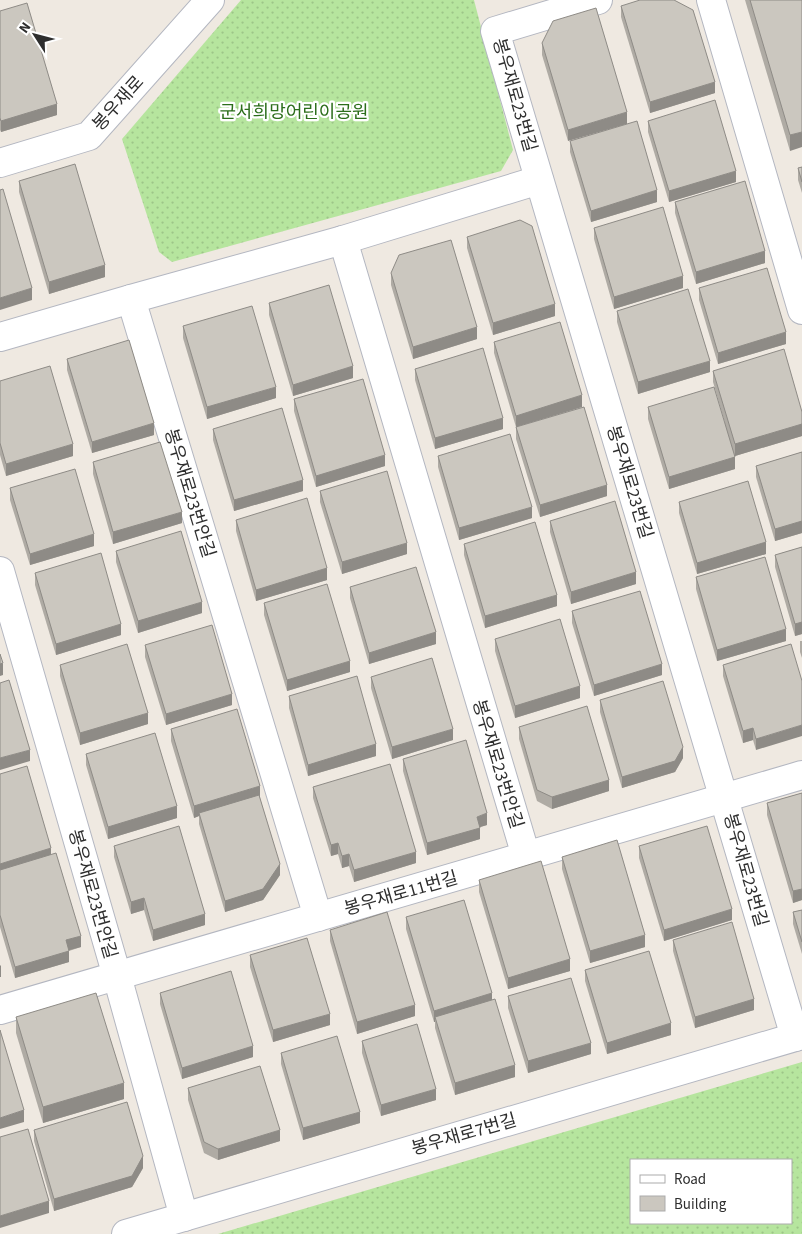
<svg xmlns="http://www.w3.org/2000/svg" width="802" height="1234" viewBox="0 0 802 1234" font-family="'Source Sans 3','Noto Sans KR',sans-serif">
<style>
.grass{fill:url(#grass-dots);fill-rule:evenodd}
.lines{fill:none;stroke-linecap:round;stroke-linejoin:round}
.minor-casing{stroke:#b4b7c1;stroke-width:30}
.minor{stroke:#fff;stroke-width:28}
.wall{fill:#afaba4}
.shaded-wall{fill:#8e8b86}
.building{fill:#cbc7bf;stroke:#8e8b86}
.labels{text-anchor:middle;stroke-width:4.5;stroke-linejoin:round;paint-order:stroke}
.street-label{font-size:18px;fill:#2e2e2e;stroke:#fff}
.park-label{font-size:18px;fill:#2c6e1b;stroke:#fff}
</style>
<defs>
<pattern id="grass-dots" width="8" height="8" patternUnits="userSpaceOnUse" patternTransform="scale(1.25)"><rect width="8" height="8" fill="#b6e59e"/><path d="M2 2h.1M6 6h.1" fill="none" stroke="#9dc588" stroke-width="1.8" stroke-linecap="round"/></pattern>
</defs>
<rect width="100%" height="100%" fill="#efe9e1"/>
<g class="grass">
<polygon points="241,0 474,0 513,150 501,171 172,262 159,252 122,139"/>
<path d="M802 1062V1234H218ZM791 1160V1223H631V1160Z"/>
</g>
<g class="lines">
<g class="minor-casing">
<g id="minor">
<polyline points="598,0 495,31 795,1037"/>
<polyline points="711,0 802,310"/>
<polyline points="0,163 89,136 210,0"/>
<polyline points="343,240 526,856"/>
<polyline points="131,299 318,917"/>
<polyline points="0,337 131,299 343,240 539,180"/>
<polyline points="0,571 117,976 184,1217"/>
<polyline points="0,1010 802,775"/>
<polyline points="126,1234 802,1035"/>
</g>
</g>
<use href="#minor" class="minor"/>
</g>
<g class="wall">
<polygon points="745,0 802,0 790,151"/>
<polygon points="621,6 715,93 650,113 621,17"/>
<polygon points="596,8 568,141 542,55 542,43"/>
<polygon points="0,11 57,115 1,132 0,130"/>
<polygon points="648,121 736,182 669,202 648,132"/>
<polygon points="570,141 657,202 591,222 570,152"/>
<polygon points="802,167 802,193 798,180 798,168"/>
<polygon points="19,181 105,277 49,294 19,192"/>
<polygon points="675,202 765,263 696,284 675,213"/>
<polygon points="594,228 683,288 614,309 594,239"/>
<polygon points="467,237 555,316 493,335 467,248"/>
<polygon points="391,273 477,339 413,359 391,285"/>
<polygon points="699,288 786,344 718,364 699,300"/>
<polygon points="269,303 353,378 293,396 269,315"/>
<polygon points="617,311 710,372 638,394 617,322"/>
<polygon points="183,326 276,398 207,419 183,338"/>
<polygon points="494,342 582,407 516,427 494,353"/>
<polygon points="67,359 154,435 92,453 67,370"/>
<polygon points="415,369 503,429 435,449 415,380"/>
<polygon points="713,371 802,412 802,436 735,456 735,469 669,489 648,419 648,407 725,423 713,382"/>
<polygon points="0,381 73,456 6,476 0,455"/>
<polygon points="294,399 385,466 316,487 294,411"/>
<polygon points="516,427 607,496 540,517 516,439"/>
<polygon points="213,429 303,491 234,511 213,440"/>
<polygon points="802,452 802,533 775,541 756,477 756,466"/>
<polygon points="438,456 532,518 459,540 438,467"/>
<polygon points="93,462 182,523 113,544 93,474"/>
<polygon points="10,488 94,546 30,565 10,500"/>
<polygon points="320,491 407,554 342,574 320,502"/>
<polygon points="679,502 766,554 697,574 679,513"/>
<polygon points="236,520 327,580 256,601 236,531"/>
<polygon points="550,521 636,584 571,604 550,532"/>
<polygon points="464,544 557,606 485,628 464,555"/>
<polygon points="802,547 802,634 795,636 775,567 775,555"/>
<polygon points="116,551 202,613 138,633 116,562"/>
<polygon points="35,573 121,635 56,655 35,585"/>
<polygon points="696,577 786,641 717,661 696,589"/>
<polygon points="350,587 436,644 369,664 350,598"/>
<polygon points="264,603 350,672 287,691 264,615"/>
<polygon points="572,611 662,675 594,696 572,623"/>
<polygon points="495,639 580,698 515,718 495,651"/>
<polygon points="800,641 802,641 802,658 800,652"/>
<polygon points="791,644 756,750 753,740 743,743 723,676 723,665"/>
<polygon points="145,645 232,705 166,725 145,657"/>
<polygon points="60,665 148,724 80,745 60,676"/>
<polygon points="371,677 453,740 392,759 371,688"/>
<polygon points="289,696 376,756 308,776 289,708"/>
<polygon points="600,700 683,758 675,772 622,788 600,712"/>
<polygon points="519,727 609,791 552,809 537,801 519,739"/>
<polygon points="171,729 260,798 280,875 263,900 225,912 199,824 199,816 194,818 171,741"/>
<polygon points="86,754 177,818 108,839 86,765"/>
<polygon points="403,759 487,825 480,827 480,839 427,855 403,771"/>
<polygon points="0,774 51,855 81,947 69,951 69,962 15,978 0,927"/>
<polygon points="313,787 416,863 354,882 349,866 342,868 338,854 331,856 313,798"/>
<polygon points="802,793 802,900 793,903 767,815 767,803"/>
<polygon points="114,846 205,925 153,941 144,910 131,914 114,857"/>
<polygon points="639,846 732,920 664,941 639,858"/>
<polygon points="562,857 645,947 590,963 562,869"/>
<polygon points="479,880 570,971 508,989 479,892"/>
<polygon points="802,910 802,954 793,924 793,912"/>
<polygon points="406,917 492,999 515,1077 455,1095 435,1028 435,1022 434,1022 406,929"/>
<polygon points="330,930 415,1016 357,1034 330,941"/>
<polygon points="673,940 754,1010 695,1028 673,951"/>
<polygon points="250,955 330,1025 273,1042 250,967"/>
<polygon points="585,970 671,1035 607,1054 585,981"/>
<polygon points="160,993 253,1057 182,1079 160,1004"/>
<polygon points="508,996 591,1054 528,1073 508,1008"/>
<polygon points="16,1017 124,1099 43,1123 16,1033"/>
<polygon points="362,1041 436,1100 381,1116 362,1053"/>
<polygon points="281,1053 360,1123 303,1140 281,1064"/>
<polygon points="188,1088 280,1141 218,1160 204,1153 188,1100"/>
<polygon points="34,1130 143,1168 132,1187 54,1211 34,1141"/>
</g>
<g class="shaded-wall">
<polygon points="715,82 715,93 650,113 650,102"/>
<polygon points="57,104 57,115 1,132 1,121"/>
<polygon points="627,112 627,124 568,141 568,130"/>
<polygon points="802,132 802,147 790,151 790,135"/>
<polygon points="736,171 736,182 669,202 669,191"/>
<polygon points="657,190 657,202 591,222 591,211"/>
<polygon points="765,251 765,263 696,284 696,272"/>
<polygon points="105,265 105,277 49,294 49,282"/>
<polygon points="683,276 683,288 614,309 614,297"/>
<polygon points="32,288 32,300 0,310 0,298"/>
<polygon points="555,304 555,316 493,335 493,323"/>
<polygon points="477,327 477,339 413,359 413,347"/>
<polygon points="786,332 786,344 718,364 718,353"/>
<polygon points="710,361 710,372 638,394 638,382"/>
<polygon points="353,366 353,378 293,396 293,385"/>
<polygon points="276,387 276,398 207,419 207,407"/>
<polygon points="582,395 582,407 516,427 516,416"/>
<polygon points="503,418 503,429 435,449 435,438"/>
<polygon points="154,423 154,435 92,453 92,442"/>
<polygon points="802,424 802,436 735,456 735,444"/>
<polygon points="73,444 73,456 6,476 6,464"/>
<polygon points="385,455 385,466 316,487 316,476"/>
<polygon points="735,457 735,469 669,489 669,477"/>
<polygon points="303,480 303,491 234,511 234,500"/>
<polygon points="607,485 607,496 540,517 540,505"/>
<polygon points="532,507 532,518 459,540 459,528"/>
<polygon points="182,512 182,523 113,544 113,532"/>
<polygon points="802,521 802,533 775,541 775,529"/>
<polygon points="94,534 94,546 30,565 30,554"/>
<polygon points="766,542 766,554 697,574 697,563"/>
<polygon points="407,543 407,554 342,574 342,562"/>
<polygon points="327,568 327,580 256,601 256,590"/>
<polygon points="636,572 636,584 571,604 571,592"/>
<polygon points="557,595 557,606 485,628 485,616"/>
<polygon points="202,602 202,613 138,633 138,621"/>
<polygon points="802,622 802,634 795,636 795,624"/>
<polygon points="121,624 121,635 56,655 56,644"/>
<polygon points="786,629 786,641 717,661 717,650"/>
<polygon points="436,632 436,644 369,664 369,653"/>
<polygon points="350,661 350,672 287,691 287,680"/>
<polygon points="3,663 3,675 0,676 0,664"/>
<polygon points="662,664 662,675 594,696 594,685"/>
<polygon points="580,686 580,698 515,718 515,706"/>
<polygon points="232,694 232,705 166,725 166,714"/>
<polygon points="148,713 148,724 80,745 80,733"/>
<polygon points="802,725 802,736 756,750 756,739"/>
<polygon points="753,728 753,740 743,743 743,731"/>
<polygon points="453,729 453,740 392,759 392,747"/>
<polygon points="376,744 376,756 308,776 308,765"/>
<polygon points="683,747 683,758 675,772 622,788 622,777"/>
<polygon points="30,750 30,761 0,770 0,758"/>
<polygon points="609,780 609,791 552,809 552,797"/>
<polygon points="260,786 260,798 199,813 199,816 194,818 194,806"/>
<polygon points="177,806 177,818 108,839 108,827"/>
<polygon points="487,813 487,825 477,828 477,817"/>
<polygon points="480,828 480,839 427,855 427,843"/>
<polygon points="338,843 338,854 331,856 331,845"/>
<polygon points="51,848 51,860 0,875 0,864"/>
<polygon points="416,852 416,863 354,882 354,870"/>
<polygon points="349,854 349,866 342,868 342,856"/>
<polygon points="280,864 280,875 263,900 225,912 225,901"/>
<polygon points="802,889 802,900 793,903 793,891"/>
<polygon points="144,898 144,910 131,914 131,902"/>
<polygon points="732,909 732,920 664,941 664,930"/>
<polygon points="205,914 205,925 153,941 153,930"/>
<polygon points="645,935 645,947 590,963 590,951"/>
<polygon points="81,936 81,947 66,951 66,940"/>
<polygon points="69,951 69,962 15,978 15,967"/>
<polygon points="570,959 570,971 508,989 508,978"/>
<polygon points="1,965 1,977 0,977 0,966"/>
<polygon points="492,993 492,1005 435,1017 435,1022 434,1022 434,1011"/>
<polygon points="754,999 754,1010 695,1028 695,1017"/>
<polygon points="415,1005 415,1016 357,1034 357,1022"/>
<polygon points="330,1014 330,1025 273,1042 273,1030"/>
<polygon points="671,1023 671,1035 607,1054 607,1043"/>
<polygon points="591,1043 591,1054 528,1073 528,1061"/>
<polygon points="253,1046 253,1057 182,1079 182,1068"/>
<polygon points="515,1065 515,1077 455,1095 455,1083"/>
<polygon points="124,1083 124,1099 43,1123 43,1107"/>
<polygon points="436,1089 436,1100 381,1116 381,1105"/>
<polygon points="24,1110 24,1122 0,1129 0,1118"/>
<polygon points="360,1112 360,1123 303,1140 303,1128"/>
<polygon points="280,1130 280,1141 218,1160 218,1149"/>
<polygon points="143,1156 143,1168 132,1187 54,1211 54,1199"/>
<polygon points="49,1201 49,1213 0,1228 0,1216"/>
</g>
<g class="building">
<polygon points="640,0 674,0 693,10 715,82 650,102 621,6"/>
<polygon points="750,0 802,0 802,132 790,135"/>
<polygon points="27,3 57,104 1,121 0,118 0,11"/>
<polygon points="596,8 627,112 568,130 542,43 553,21"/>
<polygon points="715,100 736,171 669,191 648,121"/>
<polygon points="637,121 657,190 591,211 570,141"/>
<polygon points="75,164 105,265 49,282 19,181"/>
<polygon points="802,167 802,182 798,168"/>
<polygon points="745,181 765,251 696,272 675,202"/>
<polygon points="3,189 32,288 0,298 0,190"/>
<polygon points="663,207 683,276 614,297 594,228"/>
<polygon points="520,220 532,226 555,304 493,323 467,237"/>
<polygon points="451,240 477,327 413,347 391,273 399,255"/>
<polygon points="767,268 786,332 718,353 699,288"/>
<polygon points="329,285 353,366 293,385 269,303"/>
<polygon points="688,289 710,361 638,382 617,311"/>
<polygon points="252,306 276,387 207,407 183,326"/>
<polygon points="560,322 582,395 516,416 494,342"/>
<polygon points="129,340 154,423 92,442 67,359"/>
<polygon points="483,348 503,418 435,438 415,369"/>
<polygon points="784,349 802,412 802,424 735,444 713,371"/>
<polygon points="50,366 73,444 6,464 0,443 0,381"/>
<polygon points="363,379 385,455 316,476 294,399"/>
<polygon points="714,387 735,457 669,477 648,407"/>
<polygon points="584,407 607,485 540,505 516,427"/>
<polygon points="282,408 303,480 234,500 213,429"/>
<polygon points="510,434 532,507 459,528 438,456"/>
<polygon points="160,442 182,512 113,532 93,462"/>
<polygon points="802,452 802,521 775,529 756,466"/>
<polygon points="75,469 94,534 30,554 10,488"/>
<polygon points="387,471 407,543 342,562 320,491"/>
<polygon points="748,481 766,542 697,563 679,502"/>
<polygon points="307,498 327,568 256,590 236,520"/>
<polygon points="615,501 636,572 571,592 550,521"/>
<polygon points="535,522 557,595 485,616 464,544"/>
<polygon points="181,531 202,602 138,621 116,551"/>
<polygon points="802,547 802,622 795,624 775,555"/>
<polygon points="101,553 121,624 56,644 35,573"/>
<polygon points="765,557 786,629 717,650 696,577"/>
<polygon points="416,567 436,632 369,653 350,587"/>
<polygon points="327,584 350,661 287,680 264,603"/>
<polygon points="640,591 662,664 594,685 572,611"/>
<polygon points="560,619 580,686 515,706 495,639"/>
<polygon points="212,625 232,694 166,714 145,645"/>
<polygon points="127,644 148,713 80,733 60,665"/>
<polygon points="791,644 802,681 802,725 756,739 753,728 743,731 723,665"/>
<polygon points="0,654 3,663 0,664"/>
<polygon points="432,658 453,729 392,747 371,677"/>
<polygon points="357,676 376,744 308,765 289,696"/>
<polygon points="9,680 30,750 0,758 0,683"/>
<polygon points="663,681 683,747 675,761 622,777 600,700"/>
<polygon points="587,706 609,780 552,797 537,790 519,727"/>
<polygon points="237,709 260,786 194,806 171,729"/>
<polygon points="155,733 177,806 108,827 86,754"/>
<polygon points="466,740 487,813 477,817 480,828 427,843 403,759"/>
<polygon points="390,764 416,852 354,870 349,854 342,856 338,843 331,845 313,787"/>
<polygon points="27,766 51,848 0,864 0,774"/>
<polygon points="802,793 802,889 793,891 767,803"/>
<polygon points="259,795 280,864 263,889 225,901 199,813"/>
<polygon points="179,826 205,914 153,930 144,898 131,902 114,846"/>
<polygon points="707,826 732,909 664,930 639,846"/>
<polygon points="617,840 645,935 590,951 562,857"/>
<polygon points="56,853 81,936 66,940 69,951 15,967 0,915 0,870"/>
<polygon points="541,861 570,959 508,978 479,880"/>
<polygon points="464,900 492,993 434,1011 406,917"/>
<polygon points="802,910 802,942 793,912"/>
<polygon points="387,912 415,1005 357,1022 330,930"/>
<polygon points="732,922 754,999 695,1017 673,940"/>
<polygon points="307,938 330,1014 273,1030 250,955"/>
<polygon points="649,951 671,1023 607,1043 585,970"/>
<polygon points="231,971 253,1046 182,1068 160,993"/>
<polygon points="571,978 591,1043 528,1061 508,996"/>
<polygon points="96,993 124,1083 43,1107 16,1017"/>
<polygon points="495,999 515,1065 455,1083 435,1017"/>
<polygon points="417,1024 436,1089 381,1105 362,1041"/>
<polygon points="0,1030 24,1110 0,1118"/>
<polygon points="337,1036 360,1112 303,1128 281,1053"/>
<polygon points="260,1066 280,1130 218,1149 204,1142 188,1088"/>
<polygon points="127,1102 143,1156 132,1176 54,1199 34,1130"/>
<polygon points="28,1129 49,1201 0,1216 0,1137"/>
</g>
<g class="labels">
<g class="street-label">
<text transform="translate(515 95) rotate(74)" y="6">봉우재로23번길</text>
<text transform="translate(118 103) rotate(-48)" y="6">봉우재로</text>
<text transform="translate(630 482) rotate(73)" y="6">봉우재로23번길</text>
<text transform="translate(190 493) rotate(73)" y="6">봉우재로23번안길</text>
<text transform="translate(498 764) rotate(73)" y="6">봉우재로23번안길</text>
<text transform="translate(746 870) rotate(74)" y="6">봉우재로23번길</text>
<text transform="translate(401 893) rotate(-16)" y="6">봉우재로11번길</text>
<text transform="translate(93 894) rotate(74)" y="6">봉우재로23번안길</text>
<text transform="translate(464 1134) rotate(-16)" y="6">봉우재로7번길</text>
</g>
<g class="park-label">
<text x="294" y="118">군서희망어린이공원</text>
</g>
</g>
<rect x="630" y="1159" width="162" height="65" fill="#ffffff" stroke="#ababab"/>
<rect x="640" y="1175" width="25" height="8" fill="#ffffff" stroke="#ababab"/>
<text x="674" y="1184" font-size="15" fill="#2e2e2e">Road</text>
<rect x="640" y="1196" width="25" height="15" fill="#cbc7bf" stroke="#ababab"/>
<text x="674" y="1209" font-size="15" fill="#2e2e2e">Building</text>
<g transform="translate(35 35) rotate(306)" stroke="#ffffff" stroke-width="4" paint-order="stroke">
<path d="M0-4L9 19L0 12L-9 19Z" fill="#2e2e2e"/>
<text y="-8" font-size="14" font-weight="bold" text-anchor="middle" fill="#2e2e2e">N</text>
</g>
</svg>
